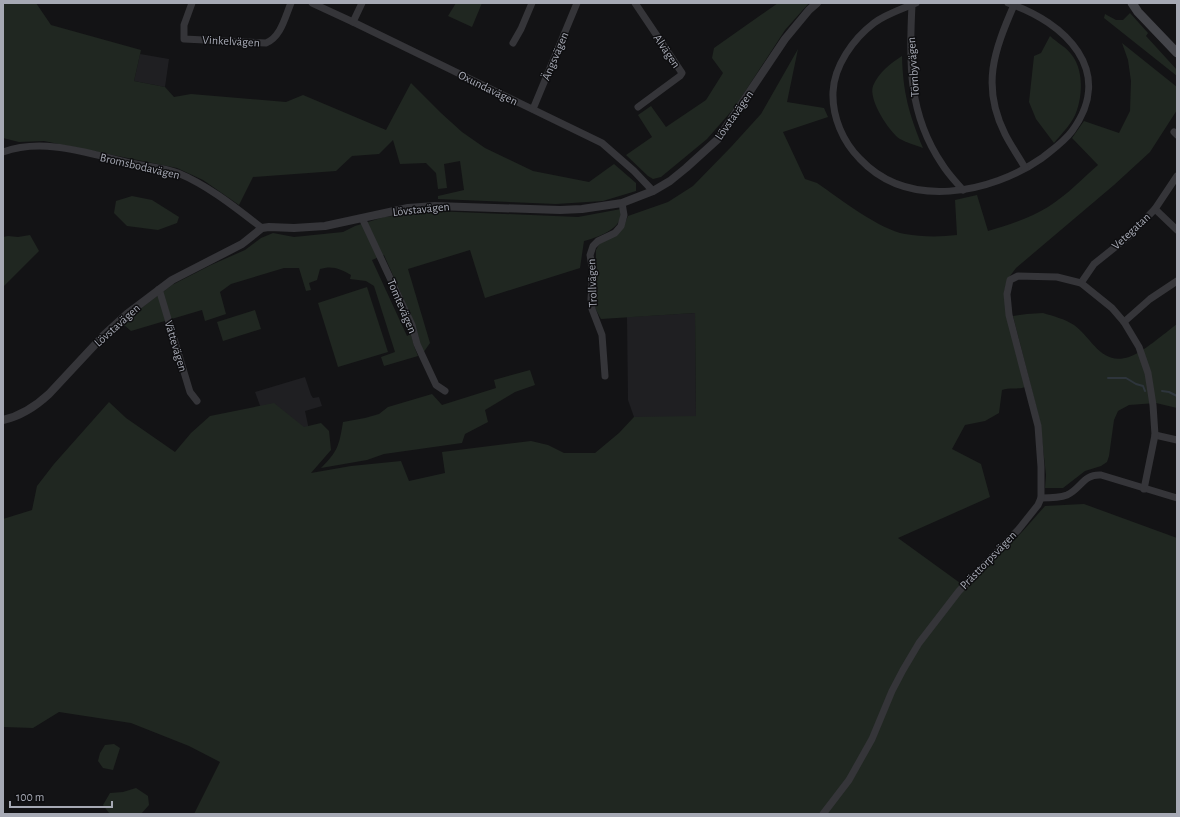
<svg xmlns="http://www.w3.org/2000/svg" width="1180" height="817" viewBox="0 0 1180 817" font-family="'Alegreya Sans',sans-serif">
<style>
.built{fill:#1f1f22}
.green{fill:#202721}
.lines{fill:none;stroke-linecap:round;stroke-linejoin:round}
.stream{stroke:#2e353c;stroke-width:2}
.minor{stroke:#353539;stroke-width:7}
.tertiary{stroke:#353539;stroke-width:8}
.secondary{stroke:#434449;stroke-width:9}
.labels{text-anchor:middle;stroke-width:3;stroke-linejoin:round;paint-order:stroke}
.street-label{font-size:12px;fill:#a6a9b4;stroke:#0e0e10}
</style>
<rect width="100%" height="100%" fill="#131315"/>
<g class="built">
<polygon points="140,54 169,59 165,87 134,81"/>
<polygon points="695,313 696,417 634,417 628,400 627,317"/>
<polygon points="305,377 311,395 313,398 319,397 322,406 305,411 309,430 265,419 255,392"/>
</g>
<g class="green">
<polygon points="3,3 36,3 51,25 141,50 134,81 165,87 174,97 191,94 286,102 303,95 386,130 411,83 441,113 462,132 485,148 533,171 589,182 614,164 636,183 636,191 603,201 556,204 438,199 438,196 464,190 460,161 444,164 447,188 438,189 436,173 426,163 400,164 393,140 379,154 352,156 336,171 253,177 239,205 203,180 177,168 44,141 19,142 3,138"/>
<polygon points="456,3 482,3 472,27 448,16"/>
<polygon points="778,3 809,3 785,30 735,107 707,139 661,177 653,179 648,176 626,155 652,137 638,115 651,106 666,127 706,100 723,73 712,58 714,48"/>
<polygon points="1130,13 1148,33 1146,36 1177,70 1177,76 1104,18 1105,14 1116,20 1123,20"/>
<path d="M1050 36C1056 42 1066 47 1071 54 1083 68 1083 93 1077 110 1073 123 1062 133 1054 143L1036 119 1029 102 1034 56 1041 53Z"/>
<path d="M1122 43 1177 87V110L1150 152 1114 185 1016 268 1007 280 1004 293 1025 387C1017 390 1009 387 1002 390L999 413 985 421 965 425 952 449 981 464 990 497 898 538 967 588 1022 532 1045 506 1084 504 1177 538V814H194L220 762 189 746 131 723 59 712 33 728 4 727 3 720V519L32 510 37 486 54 464 109 402 126 418 175 452 191 433 210 416 274 403 304 427 321 423 329 431 331 450 311 473 351 466 401 461 409 481 445 473 442 452 531 441 548 445 564 453H595L619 433 634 417 696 416 695 313 601 319 595 308 596 250 600 243 623 228 628 216 668 202 693 186 731 147 761 114 798 49 787 102 824 108 828 117 783 132 805 179 817 183C839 198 880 230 905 234 922 237 940 237 957 235L955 200 977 195 988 231C1008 225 1030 218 1048 207 1067 195 1082 179 1098 165L1072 138 1084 121 1119 133 1130 111 1131 81 1128 60Z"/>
<path d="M902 56C903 93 909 114 923 148 916 145 907 143 900 139 889 132 868 99 873 86 879 72 890 64 902 56Z"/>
<polygon points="132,196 152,200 179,217 177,223 158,230 127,226 114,213 116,201"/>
<path d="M621 209C621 212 621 217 620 219 616 231 595 238 584 241L580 268 485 298 470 250 408 269 430 343 423 353 420 344 416 327 384 255 372 260 407 336 411 334 414 346 418 356 384 366 381 357 395 352 374 286 366 281 350 279 351 275C341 269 332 265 320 269L317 280 309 283 311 290 306 291 299 268H284L231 284 220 292 226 314 205 321 202 310 131 331 124 325 108 336 120 324 172 285 211 265 245 250 261 238 273 233 294 237 343 232 355 226 384 217 434 211 578 217Z"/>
<polygon points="30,235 39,251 3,287 3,237 8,236 18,237"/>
<polygon points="367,287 388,352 338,367 318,303"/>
<polygon points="255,310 261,329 223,341 217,322"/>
<path d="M1043 313C1053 316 1065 319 1074 325 1092 338 1101 366 1129 357 1142 353 1165 333 1177 324V408L1156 403 1129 405 1118 411 1114 420 1109 456 1107 462 1101 466 1085 471 1063 488H1045L1046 475 1040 422 1013 316 1027 314Z"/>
<path d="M530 370 535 385 515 392 485 410 488 422 465 434 462 443 384 454 367 460 321 468C338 451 339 446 343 422L365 418 379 414 388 407 432 394 442 405 496 388 494 380Z"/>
<polygon points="114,744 120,748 113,770 103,768 98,761 100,753 105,745"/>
<polygon points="136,788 148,796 149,805 141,814 109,813 103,805 110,793 123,792"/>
</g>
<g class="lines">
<g class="stream">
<polyline points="1108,378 1126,378 1136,384 1143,386 1145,391"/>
<polyline points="1162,391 1169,392 1177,396"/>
</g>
<g class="minor">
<path d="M192 3 184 25V39L266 43C281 37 285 17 291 3"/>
<polyline points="312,3 353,22 602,143 634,171 653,191"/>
<polyline points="635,3 682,73 680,76 638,107"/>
<path d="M911 3 912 5C909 62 908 114 942 164 948 174 956 182 963 190"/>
<path d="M916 3C902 9 886 14 874 23 853 39 834 66 833 92 832 117 843 142 860 159 908 210 990 194 1042 158 1052 150 1064 142 1072 131 1116 71 1065 22 1008 3"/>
<path d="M1014 5C994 51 981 86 1005 134 1011 146 1019 157 1025 168"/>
<polyline points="353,22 362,3"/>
<polyline points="513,43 521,29 532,3"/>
<polyline points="533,109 577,3"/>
<polyline points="1174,132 1177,135"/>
<path d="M3 152C44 137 90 154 131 163 145 166 165 168 178 173 209 186 236 208 262 228"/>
<polyline points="1155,209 1177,230"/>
<polyline points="362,218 412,325 417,344 422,355 436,385 445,391"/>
<polyline points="1081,283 1094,264 1129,236 1155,209 1177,176"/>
<polyline points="159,289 190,392 197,401"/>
<polyline points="1124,322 1150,299 1177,281"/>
<polyline points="605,376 602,335 592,309 591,299 593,272 590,255 593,246 598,241 615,233 621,226 624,215 622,203"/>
<polyline points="1155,435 1177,440"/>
<path d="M1041 498C1050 498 1059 498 1067 495 1081 489 1083 474 1101 475L1177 498"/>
<polyline points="823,814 849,780 872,739 892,691 903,670 919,643 959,591 1018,530 1038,505 1041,498 1041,467 1038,426 1009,315 1007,294 1010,280 1018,276 1057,277 1081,283 1112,308 1124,322 1139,347 1148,373 1153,405 1155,435 1144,489"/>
</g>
<path class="tertiary" d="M3 420C21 416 35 407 49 394L104 335 127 314 172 280 242 244 262 228 269 227 294 228 325 226 408 208 435 206 560 210 582 209 622 203 653 191 670 181 686 168 718 139 785 39 809 10 817 3"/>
<polyline class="secondary" points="1132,3 1138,12 1177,53"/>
</g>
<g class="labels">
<g class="street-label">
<text transform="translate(231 41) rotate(3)" y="4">Vinkelvägen</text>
<text transform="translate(667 51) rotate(56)" y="4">Alvägen</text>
<text transform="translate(555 56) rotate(-67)" y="4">Ängsvägen</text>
<text transform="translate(913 67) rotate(-94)" y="4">Törnbyvägen</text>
<text transform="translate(488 88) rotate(26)" y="4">Oxundavägen</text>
<text transform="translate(734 115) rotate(-55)" y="4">Lövstavägen</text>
<text transform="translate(140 166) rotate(13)" y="4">Bromsbodavägen</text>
<text transform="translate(421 209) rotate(-6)" y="4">Lövstavägen</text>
<text transform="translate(1131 231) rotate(-43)" y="4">Vetegatan</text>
<text transform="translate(592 283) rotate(-92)" y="4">Trollvägen</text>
<text transform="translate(402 306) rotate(67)" y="4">Tomtevägen</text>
<text transform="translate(117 325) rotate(-42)" y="4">Lövstavägen</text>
<text transform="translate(176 346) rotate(73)" y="4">Vättevägen</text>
<text transform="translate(988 560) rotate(-46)" y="4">Prästtorpsvägen</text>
</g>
</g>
<rect width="1180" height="817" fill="none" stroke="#a6a9b4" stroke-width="8"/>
<path d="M10 801v6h102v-6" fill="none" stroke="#a6a9b4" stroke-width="2"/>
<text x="16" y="801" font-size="12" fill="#a6a9b4" stroke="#0e0e10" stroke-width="3" paint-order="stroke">100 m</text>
</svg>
